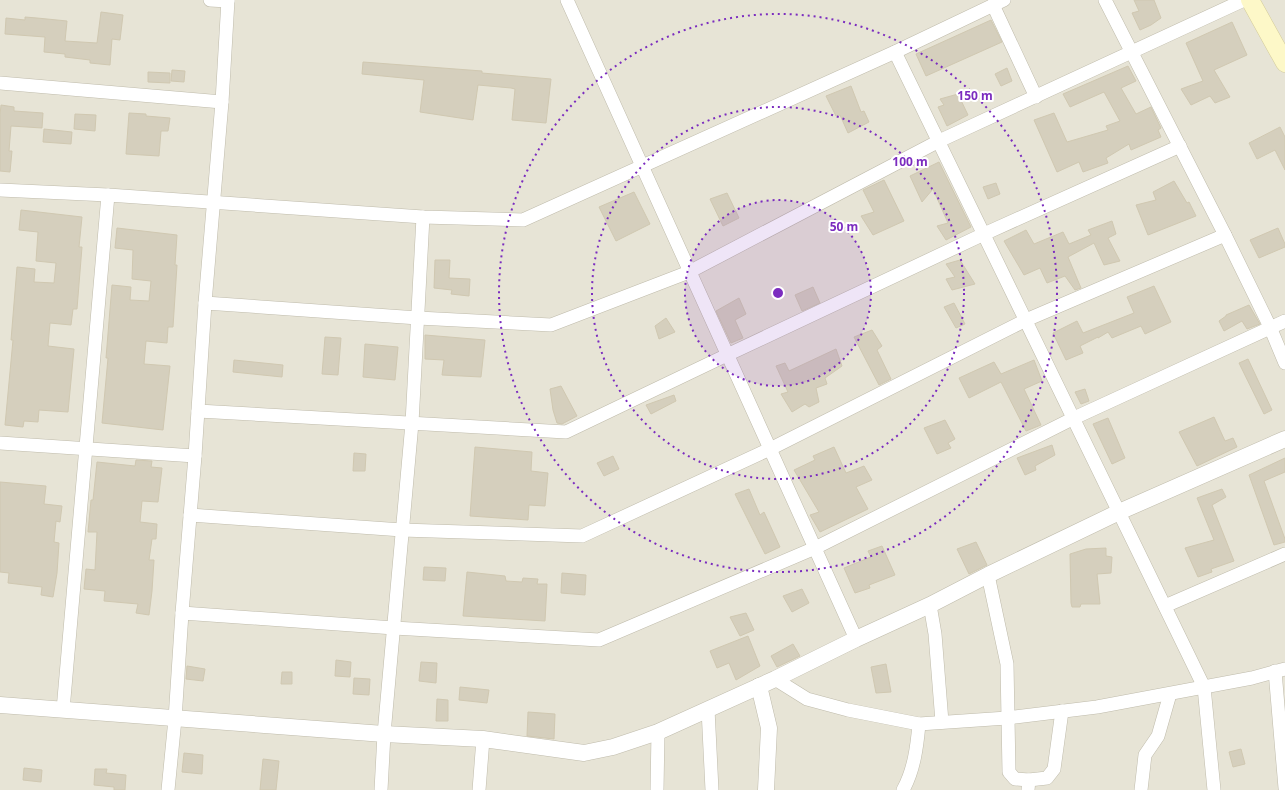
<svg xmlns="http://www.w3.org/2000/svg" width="1285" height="790" viewBox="0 0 1285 790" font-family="'Noto Sans',sans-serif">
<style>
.residential{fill:#e7e4d6}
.building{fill:#d5cfbd;stroke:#d0c8b1}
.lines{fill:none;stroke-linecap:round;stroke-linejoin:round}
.minor-casing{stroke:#bfbbab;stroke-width:14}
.tertiary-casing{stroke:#bfbbab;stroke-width:17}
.secondary-casing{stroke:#d3cb99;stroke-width:19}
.minor{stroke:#fff;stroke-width:13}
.tertiary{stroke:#fff;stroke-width:16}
.secondary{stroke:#fdf8c8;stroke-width:18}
.ring{fill:none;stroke:#7b2cbf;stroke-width:2;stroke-dasharray:2 4}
.centre{fill:#7b2cbf;stroke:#fff;stroke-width:2}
.ring-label{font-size:12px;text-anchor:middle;font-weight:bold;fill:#7b2cbf;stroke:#fff;stroke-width:4;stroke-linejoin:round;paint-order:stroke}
</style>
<rect width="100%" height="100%" fill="#f4f2e8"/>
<rect class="residential" x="0" y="0" width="1285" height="790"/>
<g class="building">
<polygon points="1134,0 1154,0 1161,18 1151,25 1140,30 1132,13 1139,11"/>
<polygon points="101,12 123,15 120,40 112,39 110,65 90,63 90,60 65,57 65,54 44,52 45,37 5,34 6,18 25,20 25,17 37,18 67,21 65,41 97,43"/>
<polygon points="991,20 1002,42 926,76 916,54"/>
<polygon points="1232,22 1247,55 1214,70 1230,97 1215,103 1210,96 1191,105 1181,89 1203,81 1186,43"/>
<polygon points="363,62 482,71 482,73 551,79 546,123 512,120 515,89 511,88 478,85 473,120 420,112 424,80 362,74"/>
<polygon points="1128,66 1136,81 1121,88 1136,114 1151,107 1161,128 1158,130 1161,137 1131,150 1129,144 1106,158 1108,163 1083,172 1079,162 1057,172 1034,120 1054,113 1067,142 1108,130 1106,126 1120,121 1104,92 1070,107 1063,94"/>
<polygon points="1007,68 1012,81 1001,86 995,74"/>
<polygon points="172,70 185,71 184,82 171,81"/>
<polygon points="148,72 170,73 170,83 148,82"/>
<polygon points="851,86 861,112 864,111 869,122 848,133 840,115 836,116 826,96"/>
<polygon points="958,94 968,115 947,126 938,107 944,105 940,99"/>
<polygon points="1,105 14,107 14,111 43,113 42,128 11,126 9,151 12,151 10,172 0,171 0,115"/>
<polygon points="129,113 146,114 146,116 170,118 168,131 161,131 159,156 126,154"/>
<polygon points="75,114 96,115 95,131 74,129"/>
<polygon points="1280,127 1285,137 1285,170 1275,150 1257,159 1249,143"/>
<polygon points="44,129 72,132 71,144 43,142"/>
<polygon points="939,162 971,227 946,240 937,226 948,223 933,189 922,202 910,176"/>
<polygon points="884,180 904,221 873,235 861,216 874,212 863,190"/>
<polygon points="1174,181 1187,203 1189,202 1196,216 1148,235 1136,205 1156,200 1153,192"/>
<polygon points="996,183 1000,194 988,199 983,187"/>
<polygon points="634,192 650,224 616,241 599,207"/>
<polygon points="727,193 739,218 723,226 710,199"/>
<polygon points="21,210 82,217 79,247 82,247 77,309 73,309 71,325 50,323 48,346 74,349 68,412 39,410 38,422 24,421 23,427 5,425 13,340 11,340 17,267 35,269 34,282 54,283 56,263 36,261 38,232 19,230"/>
<polygon points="1112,221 1116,234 1108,238 1120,261 1104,265 1094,243 1068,257 1081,288 1075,290 1065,276 1047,283 1040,268 1024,275 1004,241 1026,230 1034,244 1063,232 1069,244 1091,235 1088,230"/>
<polygon points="117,228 177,235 175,265 177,265 173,327 168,327 167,343 146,341 144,364 170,366 163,430 102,423 108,358 106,358 112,285 131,287 130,300 149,301 151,281 132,279 133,250 115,248"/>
<polygon points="1278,228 1285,244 1285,247 1259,258 1250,240"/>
<polygon points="435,260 450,260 449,278 470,279 469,296 451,294 452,290 434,288"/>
<polygon points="960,260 975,284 952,290 946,279 955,277 946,264"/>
<polygon points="1154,286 1171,322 1145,334 1141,326 1112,338 1108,332 1098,338 1098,337 1080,346 1083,353 1066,360 1053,333 1077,321 1083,333 1134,313 1127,297"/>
<polygon points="813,287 820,303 802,311 795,295"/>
<polygon points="739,298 746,314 735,320 743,338 731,343 716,311"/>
<polygon points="954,303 965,324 956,328 944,307"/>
<polygon points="1249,305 1260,324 1247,329 1242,321 1224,331 1219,321 1226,316 1226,315"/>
<polygon points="666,318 675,332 659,339 655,326"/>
<polygon points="872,330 882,346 877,350 891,379 879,385 854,337"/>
<polygon points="425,335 485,340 481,377 442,375 444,360 425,359"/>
<polygon points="325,337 341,338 338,375 322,374"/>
<polygon points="365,344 398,347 395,380 363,377"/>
<polygon points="836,349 842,366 825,378 827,384 816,388 819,402 809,407 805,404 792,412 781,394 788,392 776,366 785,363 789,371"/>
<polygon points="1248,359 1272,410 1264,414 1239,363"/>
<polygon points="234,360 283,365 282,377 233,372"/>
<polygon points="1034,360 1042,381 1024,389 1041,425 1026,431 1001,382 969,398 959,378 994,362 1001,374"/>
<polygon points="561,386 577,416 562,424 557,423 553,410 550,389"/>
<polygon points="1085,389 1089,401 1081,404 1075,392"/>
<polygon points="674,395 676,401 651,414 646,405"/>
<polygon points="1214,417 1225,441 1233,438 1237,447 1197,466 1179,432"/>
<polygon points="1108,418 1125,458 1112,464 1093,424"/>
<polygon points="945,420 955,439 948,443 951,448 937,454 924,428"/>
<polygon points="1052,445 1055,455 1035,466 1036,470 1025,475 1017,458"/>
<polygon points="475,447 532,452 531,471 548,473 545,506 529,505 528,520 470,516"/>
<polygon points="834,447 846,473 864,466 872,480 856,487 868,509 820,532 810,515 819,512 794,470 815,460 813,456"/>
<polygon points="354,453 366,454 365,471 353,471"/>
<polygon points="613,456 619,469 604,476 597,463"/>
<polygon points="1285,458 1285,472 1264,481 1285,539 1285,542 1274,545 1249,475"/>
<polygon points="136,460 152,461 151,467 162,468 158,502 142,501 140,522 157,524 156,539 152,539 149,560 154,560 152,591 149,615 136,613 138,604 104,601 105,591 84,589 86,569 95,570 97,532 88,532 91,500 93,500 97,462 135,466"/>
<polygon points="0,482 46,486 44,504 62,506 60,522 56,521 54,542 59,543 57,573 53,597 41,595 42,587 8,583 9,573 0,572"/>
<polygon points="749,489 760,515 764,512 780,547 765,554 735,494"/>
<polygon points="1222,489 1226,497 1212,505 1234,561 1211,569 1212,572 1198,577 1185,548 1214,540 1197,498"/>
<polygon points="976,542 987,565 969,574 957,549"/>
<polygon points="882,546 895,575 869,585 870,588 855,593 844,568 871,557 868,551"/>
<polygon points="1106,548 1106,556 1112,557 1111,573 1097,574 1100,604 1081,604 1080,607 1072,607 1071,603 1070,554 1086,549"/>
<polygon points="424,567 446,568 445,581 423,580"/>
<polygon points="467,572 505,576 506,581 522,582 523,578 538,579 537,584 547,584 545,621 463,616"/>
<polygon points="562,573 586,575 585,595 561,593"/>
<polygon points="802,589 809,603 792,612 783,596"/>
<polygon points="746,613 754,630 740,636 730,617"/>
<polygon points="748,636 760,666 736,680 729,663 717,668 710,651"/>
<polygon points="793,644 800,656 777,667 771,656"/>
<polygon points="336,660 351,662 350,677 335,676"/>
<polygon points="421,662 437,663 436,683 419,681"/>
<polygon points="886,664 891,692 876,693 871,667"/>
<polygon points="187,666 205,669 203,681 186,679"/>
<polygon points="282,672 292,672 292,684 281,684"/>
<polygon points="354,678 370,679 369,695 353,694"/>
<polygon points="460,687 489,690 487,703 459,700"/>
<polygon points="437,699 448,700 448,721 436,721"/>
<polygon points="528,712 555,714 554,739 527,736"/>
<polygon points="1241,749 1245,764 1233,767 1229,752"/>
<polygon points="184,753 203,755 202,774 182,772"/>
<polygon points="263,759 279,761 276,790 260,790"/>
<polygon points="24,768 42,770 41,782 23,780"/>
<polygon points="95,769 107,769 106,773 126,775 125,790 114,790 114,787 94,785"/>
</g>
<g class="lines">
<g class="minor-casing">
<g id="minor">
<polyline points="210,0 228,1"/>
<polyline points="567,0 856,639"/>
<polyline points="1105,0 1225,235 1270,327 1285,363"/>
<polyline points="993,5 1036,97"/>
<polyline points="895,52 1204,687 1214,790"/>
<polyline points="0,83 222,102"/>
<polyline points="0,190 108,195 423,217 523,220 895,52 1004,0"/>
<polyline points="205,303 418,318 551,325 689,272 939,141 1244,0"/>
<polyline points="198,411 566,432 727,355 984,234 1180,146"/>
<polyline points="0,443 195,456"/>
<polyline points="190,515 402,530 582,536 770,449 1026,320 1225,235"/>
<polyline points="988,575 1007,664 1009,772 1015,779 1029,780"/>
<polyline points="930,605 935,634 942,722"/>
<polyline points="1165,606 1285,554"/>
<polyline points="182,613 394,628 599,640 815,548 1074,418 1285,321"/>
<polyline points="1275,671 1285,788"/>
<polyline points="775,679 807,699 848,710 919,724 1007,718 1097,707 1252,678 1285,669"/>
<polyline points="708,709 712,790"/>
<polyline points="63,710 108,195"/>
<polyline points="168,790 175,719 182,613 195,456 205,303 222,102 228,0"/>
<polyline points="381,790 384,734 412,423 423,217"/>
<polyline points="479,790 483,739"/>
<polyline points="657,790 658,732"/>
<path d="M903 790C914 770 917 747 919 724"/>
<polyline points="1028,790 1029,780 1047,778 1054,769 1062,711"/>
<polyline points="1141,790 1145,755 1158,736 1170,694"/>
</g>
</g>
<g class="tertiary-casing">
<g id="tertiary">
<polyline points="759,686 769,728 766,790"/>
<polyline points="0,705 384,734 483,739 584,753 613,747 658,732 775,679 856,639 930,605 988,575 1119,512 1285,439"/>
</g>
</g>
<g class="secondary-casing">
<polyline id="secondary" points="1250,0 1285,63"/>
</g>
<use href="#minor" class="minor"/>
<use href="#tertiary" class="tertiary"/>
<use href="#secondary" class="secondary"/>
</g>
<circle cx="778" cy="293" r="93" fill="#7b2cbf" fill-opacity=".12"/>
<g class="ring">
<circle cx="778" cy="293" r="93"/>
<circle cx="778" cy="293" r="186"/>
<circle cx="778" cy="293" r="279"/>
</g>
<circle cx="778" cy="293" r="6" class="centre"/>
<g class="ring-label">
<text x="975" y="100">150 m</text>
<text x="910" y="166">100 m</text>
<text x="844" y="231">50 m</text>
</g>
</svg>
